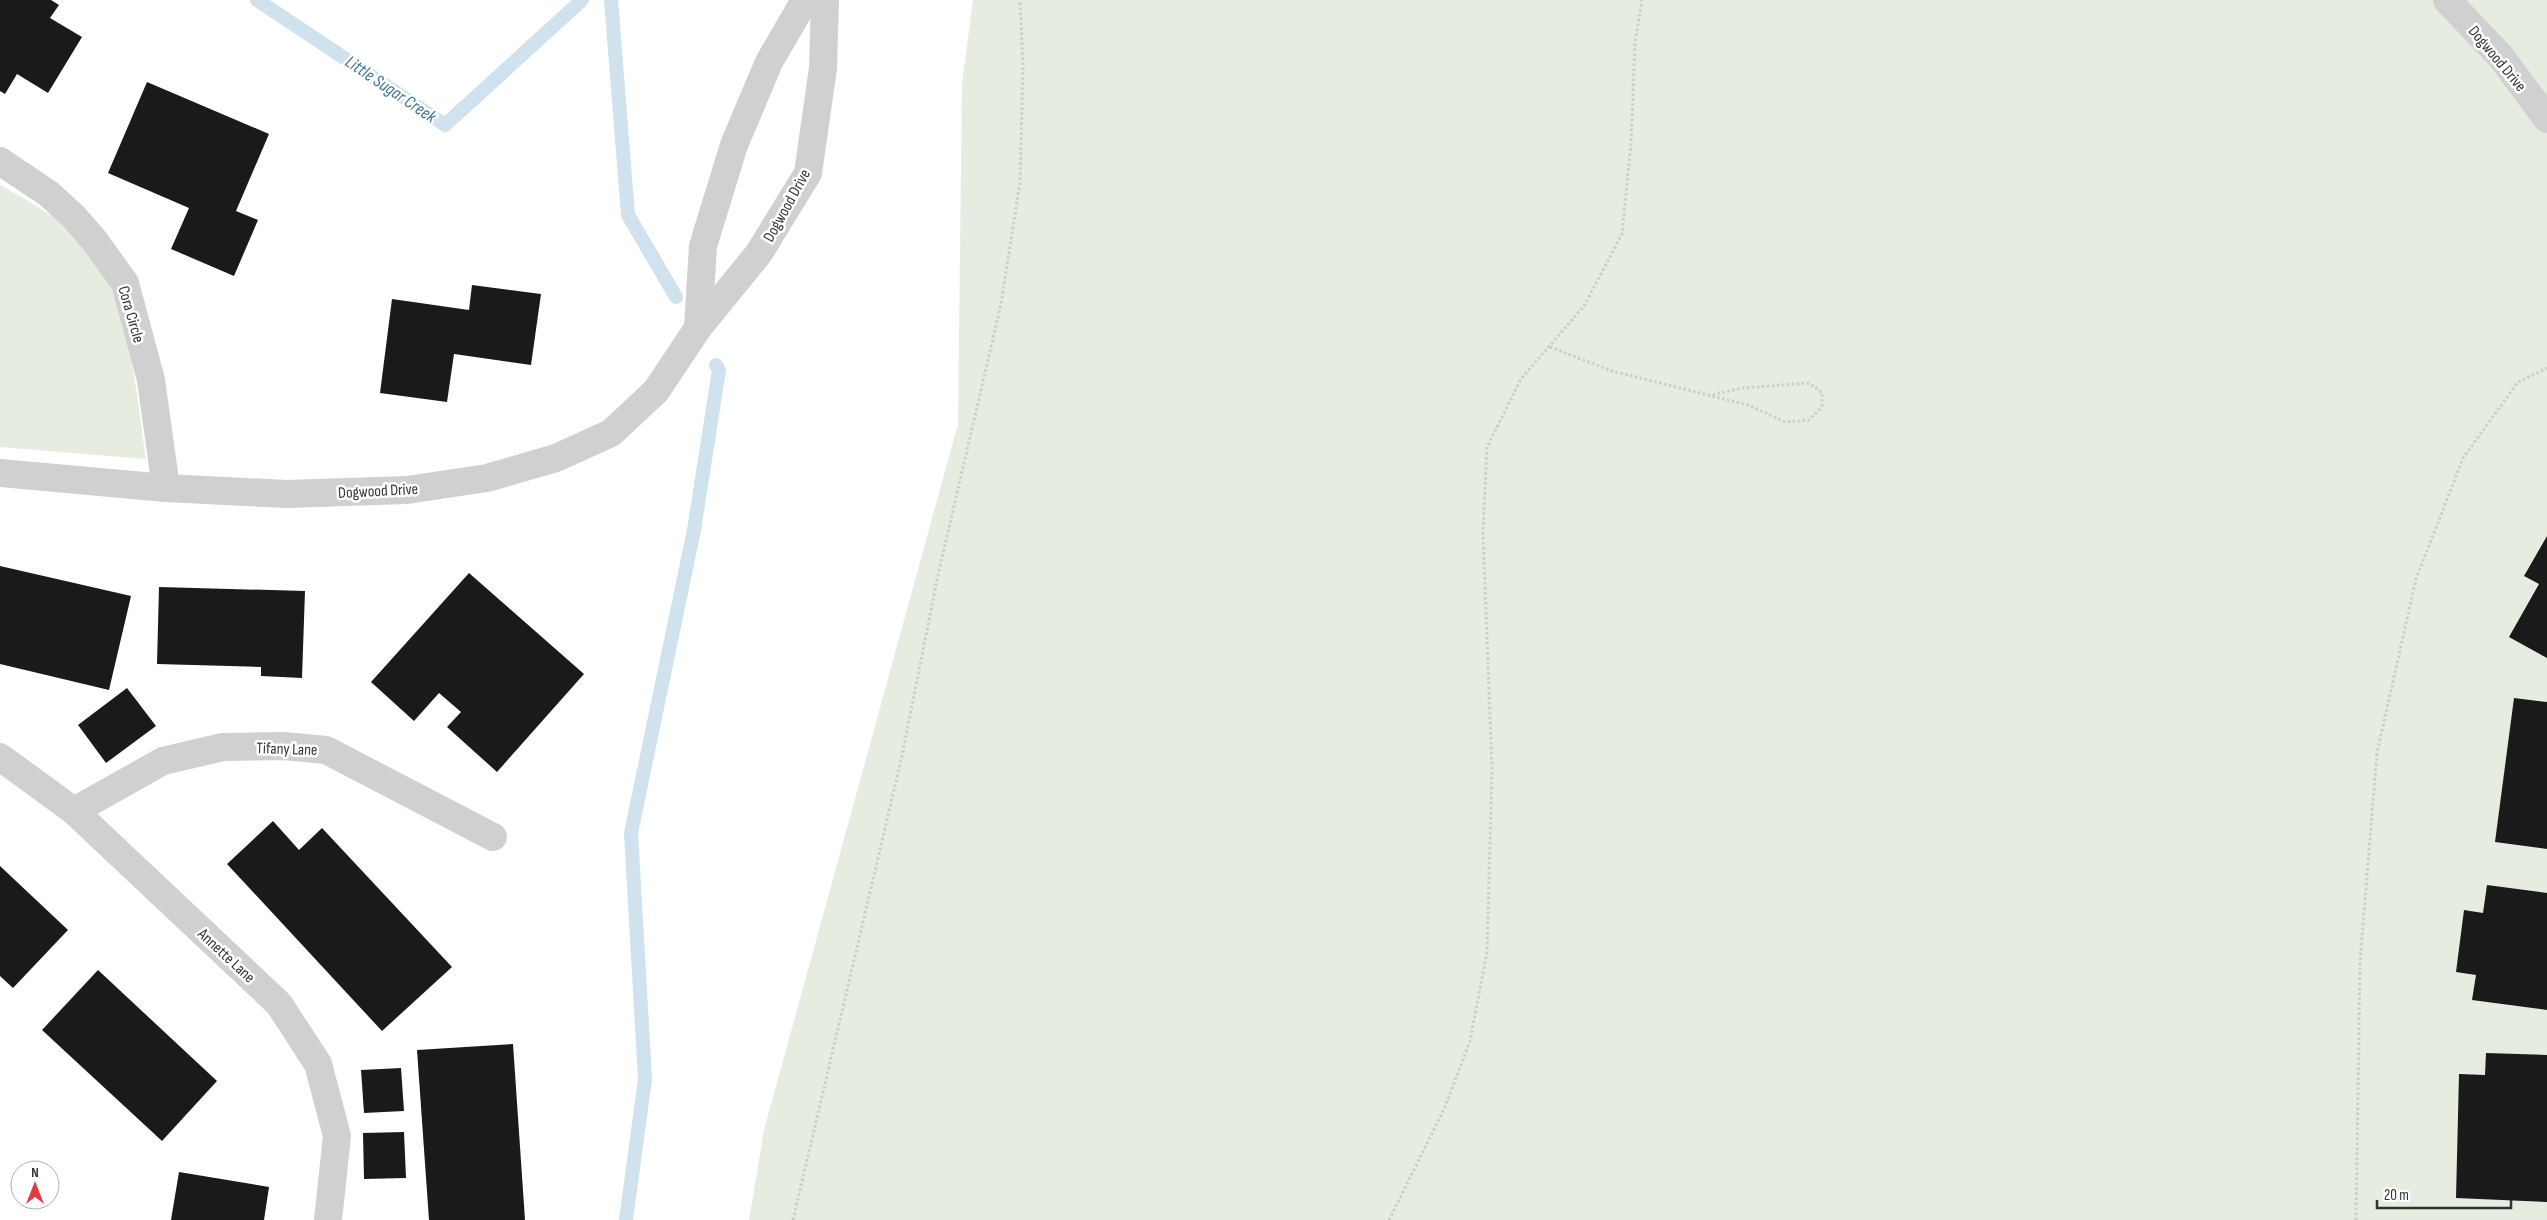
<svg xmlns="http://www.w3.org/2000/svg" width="2547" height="1220" viewBox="0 0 2547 1220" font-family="'Sofia Sans Condensed',sans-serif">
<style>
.green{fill:#e6ecdf}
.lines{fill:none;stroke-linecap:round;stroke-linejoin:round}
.stream{stroke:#cfe2ee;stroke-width:14}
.building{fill:#1a1a1a}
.path{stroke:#cdcdcd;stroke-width:3;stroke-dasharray:2.5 2.5;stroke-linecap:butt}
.minor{stroke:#d0d0d0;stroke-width:28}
.labels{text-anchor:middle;stroke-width:5;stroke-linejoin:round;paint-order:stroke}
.street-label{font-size:16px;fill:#333;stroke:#fff}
.water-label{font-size:18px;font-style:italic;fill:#3f7597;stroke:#fff}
</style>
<rect width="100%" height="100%" fill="#fff"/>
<g class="green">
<polygon points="973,0 2547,0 2547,1220 749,1220 764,1130 958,424 962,84"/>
<path d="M0 185C32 203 65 220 89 249 129 296 137 398 146 459L0 447Z"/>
</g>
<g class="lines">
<g class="stream">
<polyline points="257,0 445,125 582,0"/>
<polyline points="611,0 628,215 676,297"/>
<polyline points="626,1220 645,1079 631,833 694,530 719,370 716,365"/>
</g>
</g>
<g class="building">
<polygon points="0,0 51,0 59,5 50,18 82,37 48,93 17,74 5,94 0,91"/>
<polygon points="147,82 269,134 236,211 258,220 234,276 171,249 189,208 108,173"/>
<polygon points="472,285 541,294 531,365 454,354 447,402 380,393 392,299 469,310"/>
<polygon points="2547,536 2547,658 2509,637 2539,584 2524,576"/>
<polygon points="0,566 131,596 109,690 0,664"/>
<polygon points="469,573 584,674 497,772 447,727 461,712 439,693 414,721 371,682"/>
<polygon points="159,587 305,591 302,678 261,676 261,667 157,664"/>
<polygon points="127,688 156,726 106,763 78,725"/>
<polygon points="2514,698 2547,702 2547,849 2495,842"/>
<polygon points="273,821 299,850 322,828 452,967 382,1031 227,864"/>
<polygon points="0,866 68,930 13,988 0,976"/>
<polygon points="2487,885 2547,893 2547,1010 2472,1000 2476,975 2456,972 2464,910 2483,913"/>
<polygon points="98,970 217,1081 162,1141 42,1030"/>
<polygon points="513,1044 525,1220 429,1220 417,1050"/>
<polygon points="2486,1053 2547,1055 2547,1202 2456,1198 2459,1074 2485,1075"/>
<polygon points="401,1068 404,1111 364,1113 361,1070"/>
<polygon points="404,1132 406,1178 364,1179 363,1133"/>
<polygon points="179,1172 269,1187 264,1220 171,1220"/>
</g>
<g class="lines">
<g class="path">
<polyline points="1550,347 1612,371 1748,405 1785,422 1809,420 1822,407 1822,393 1809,383 1742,388 1707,396"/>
<polyline points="793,1220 902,756 938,575 1001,304 1020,182 1023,66 1020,0"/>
<polyline points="1389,1220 1445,1107 1470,1041 1487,952 1492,770 1483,532 1487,447 1521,379 1584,306 1622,234 1631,144 1635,42 1642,0"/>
<polyline points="2356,1220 2360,961 2377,753 2416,579 2463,458 2518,382 2547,368"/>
</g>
<g class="minor">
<polyline points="2447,0 2501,57 2547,119"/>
<polyline points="0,161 49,194 74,217 94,240 125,283 151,380 166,488"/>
<polyline points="698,328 703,246 734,145 769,62 805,0"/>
<polyline points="0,473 166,488 287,494 407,490 487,478 556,458 611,433 656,391 698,328 759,253 808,173 823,68 825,0"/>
<polyline points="0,757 74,811 279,1004 318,1064 337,1136 328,1220"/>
<polyline points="74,811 163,761 223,747 284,746 326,750 493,837"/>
</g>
</g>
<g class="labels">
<g class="street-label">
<text transform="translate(2498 58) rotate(50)" y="6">Dogwood Drive</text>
<text transform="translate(786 205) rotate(-61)" y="6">Dogwood Drive</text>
<text transform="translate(132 314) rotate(74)" y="6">Cora Circle</text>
<text transform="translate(378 490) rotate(-3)" y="6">Dogwood Drive</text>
<text transform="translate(287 748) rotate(2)" y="6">Tifany Lane</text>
<text transform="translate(227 955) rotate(43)" y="6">Annette Lane</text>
</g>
<g class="water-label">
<text transform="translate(391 89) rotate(34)" y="6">Little Sugar Creek</text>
</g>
</g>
<g transform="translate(35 1185)"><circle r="24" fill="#ffffff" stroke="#adadad"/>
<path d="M0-4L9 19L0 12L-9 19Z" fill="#e63946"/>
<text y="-8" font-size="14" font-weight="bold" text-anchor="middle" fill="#333333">N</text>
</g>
<path d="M2377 1200v8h134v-8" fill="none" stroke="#333333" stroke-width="2.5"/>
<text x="2384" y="1200" font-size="15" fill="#333333" stroke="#ffffff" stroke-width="4" paint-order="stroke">20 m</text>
</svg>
